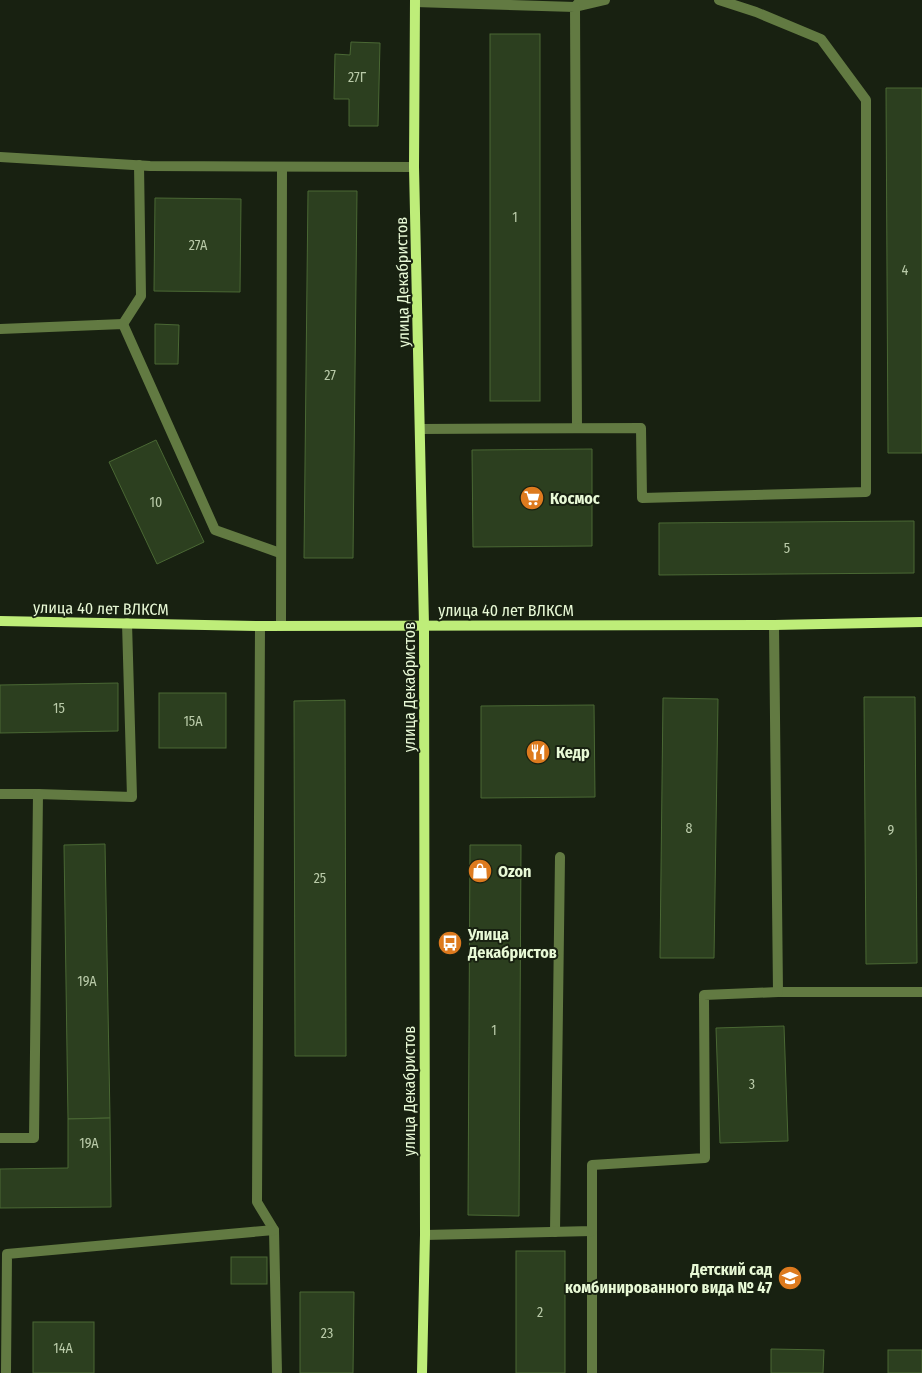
<svg xmlns="http://www.w3.org/2000/svg" width="922" height="1373" viewBox="0 0 922 1373" font-family="'Fira Sans Condensed',sans-serif">
<style>
.building{fill:#2c3f1f;stroke:#4a6834}
.lines{fill:none;stroke-linecap:round;stroke-linejoin:round}
.service{stroke:#627a42;stroke-width:10}
.minor{stroke:#627a42;stroke-width:10}
.secondary{stroke:#beed79;stroke-width:10}
.labels{text-anchor:middle;stroke-width:4;stroke-linejoin:round;paint-order:stroke}
.number-label{font-size:14px;fill:#b9caa8}
.street-label{font-size:16px;fill:#e8f9d6;stroke:#182111}
.poi-label{font-size:16px;font-weight:bold;fill:#e8f9d6;stroke:#182111;text-anchor:start}
</style>
<rect width="100%" height="100%" fill="#182111"/>
<g class="building">
<rect x="490" y="34" width="50" height="367"/>
<polygon points="351,42 380,43 378,126 349,126 349,99 334,99 335,54 350,55"/>
<polygon points="886,88 922,88 922,453 888,453"/>
<polygon points="308,191 357,191 353,558 304,558"/>
<polygon points="155,198 241,199 240,292 154,291"/>
<polygon points="155,324 179,325 178,364 155,364"/>
<polygon points="156,440 204,542 157,564 109,462"/>
<polygon points="592,449 592,546 473,547 472,450"/>
<polygon points="914,521 914,573 659,575 659,523"/>
<polygon points="118,683 118,731 0,733 0,685"/>
<rect x="159" y="693" width="67" height="55"/>
<polygon points="864,697 915,697 917,963 866,964"/>
<polygon points="663,698 718,699 714,958 660,958"/>
<polygon points="345,700 346,1056 295,1056 294,701"/>
<polygon points="594,705 595,797 481,798 481,706"/>
<polygon points="105,844 110,1118 68,1119 64,845"/>
<polygon points="470,845 521,845 519,1216 468,1215"/>
<polygon points="784,1026 788,1141 720,1143 716,1028"/>
<polygon points="110,1118 111,1207 0,1208 0,1169 68,1168 68,1119"/>
<rect x="516" y="1251" width="49" height="122"/>
<rect x="231" y="1257" width="36" height="27"/>
<polygon points="300,1292 354,1292 353,1373 300,1373"/>
<rect x="33" y="1322" width="61" height="51"/>
<polygon points="771,1349 824,1350 823,1373 771,1373"/>
<rect x="888" y="1350" width="34" height="23"/>
</g>
<g class="lines">
<g class="service">
<polyline points="581,0 575,7 605,0"/>
<polyline points="415,2 575,7 577,428"/>
<polyline points="123,324 141,296 139,165"/>
<polyline points="0,329 123,324 215,530 280,553"/>
<polyline points="420,429 641,428 642,498 866,492 866,100 821,39 756,12 719,0"/>
<polyline points="260,626 257,1202 274,1230 277,1373"/>
<polyline points="281,626 282,167"/>
<polyline points="0,794 38,794"/>
<polyline points="778,992 922,992"/>
<polyline points="0,1138 34,1138 38,794 132,797 127,623"/>
<polyline points="592,1231 592,1373"/>
<polyline points="555,1232 560,857"/>
<polyline points="425,1235 592,1231 592,1165 705,1158 704,995 778,992 774,625"/>
<polyline points="6,1373 7,1254 274,1230"/>
</g>
<polyline class="minor" points="0,157 150,166 414,167"/>
<g class="secondary">
<polyline points="415,0 414,167 424,625 425,1235 422,1373"/>
<polyline points="0,621 260,626 774,625 922,622"/>
</g>
</g>
<defs>
<g id="supermarket-disc" transform="scale(1.25)"><circle r="9.5" fill="#dd7a1e" stroke="#182111"/><path d="M-6-5.5h2.5l.6 2H6L4.5 2H-2.5L-4.4-4H-6ZM-1.5 3.2a1.3 1.3 0 1 0 .1 0ZM3 3.2a1.3 1.3 0 1 0 .1 0Z" fill="#fff"/></g>
<g id="restaurant-disc" transform="scale(1.25)"><circle r="9.5" fill="#dd7a1e" stroke="#182111"/><path d="M-5-6h1v4h1v-4h1v4h1v-4h1v5L-1.5 .5V6h-2V.5L-5-1ZM5-6V6H3V1.5H1.5Q1.5-4 5-6Z" fill="#fff"/></g>
<g id="shop-disc" transform="scale(1.25)"><circle r="9.5" fill="#dd7a1e" stroke="#182111"/><path d="M-5-2.5h2.3a2.7 3.5 0 0 1 5.4 0H5L5.5 6h-11ZM-1.5-2.5h3a1.5 2.3 0 0 0-3 0Z" fill="#fff"/></g>
<g id="bus-disc" transform="scale(1.25)"><circle r="9.5" fill="#dd7a1e" stroke="#182111"/><path d="M-5-6H5V4H4V6H2V4H-2V6H-4V4H-5ZM-3.5-4V0h7V-4ZM-3.5 1.2v1.5H-2V1.2ZM2 1.2v1.5H3.5V1.2Z" fill="#fff"/></g>
<g id="school-disc" transform="scale(1.25)"><circle r="9.5" fill="#dd7a1e" stroke="#182111"/><path d="M0-5L7-2L0 1L-7-2ZM-4 1L0 2.5L4 1V4Q0 6-4 4Z" fill="#fff"/></g>
</defs>
<g fill-rule="evenodd">
<use href="#supermarket-disc" x="532" y="498"/>
<use href="#restaurant-disc" x="538" y="752"/>
<use href="#shop-disc" x="480" y="871"/>
<use href="#bus-disc" x="450" y="943"/>
<use href="#school-disc" x="790" y="1278"/>
</g>
<g class="labels">
<g class="number-label">
<text x="357" y="82">27Г</text>
<text x="515" y="222">1</text>
<text x="198" y="250">27А</text>
<text x="905" y="275">4</text>
<text x="330" y="380">27</text>
<text x="156" y="507">10</text>
<text x="787" y="553">5</text>
<text x="59" y="713">15</text>
<text x="193" y="726">15А</text>
<text x="689" y="833">8</text>
<text x="891" y="835">9</text>
<text x="320" y="883">25</text>
<text x="87" y="986">19А</text>
<text x="494" y="1035">1</text>
<text x="752" y="1089">3</text>
<text x="89" y="1148">19А</text>
<text x="540" y="1317">2</text>
<text x="327" y="1338">23</text>
<text x="63" y="1353">14А</text>
</g>
<g class="street-label">
<text transform="translate(402 282) rotate(-91)" y="6">улица Декабристов</text>
<text transform="translate(101 608) rotate(1)" y="6">улица 40 лет ВЛКСМ</text>
<text x="506" y="616">улица 40 лет ВЛКСМ</text>
<text transform="translate(409 687) rotate(-90)" y="6">улица Декабристов</text>
<text transform="translate(409 1091) rotate(-90)" y="6">улица Декабристов</text>
</g>
<g class="poi-label">
<text x="550" y="504">Космос</text>
<text x="556" y="758">Кедр</text>
<text x="498" y="877">Ozon</text>
<text x="468" y="940">Улица<tspan x="468" dy="18">Декабристов</tspan></text>
<text x="772" y="1275" text-anchor="end">Детский сад<tspan x="772" dy="18">комбинированного вида № 47</tspan></text>
</g>
</g>
</svg>
